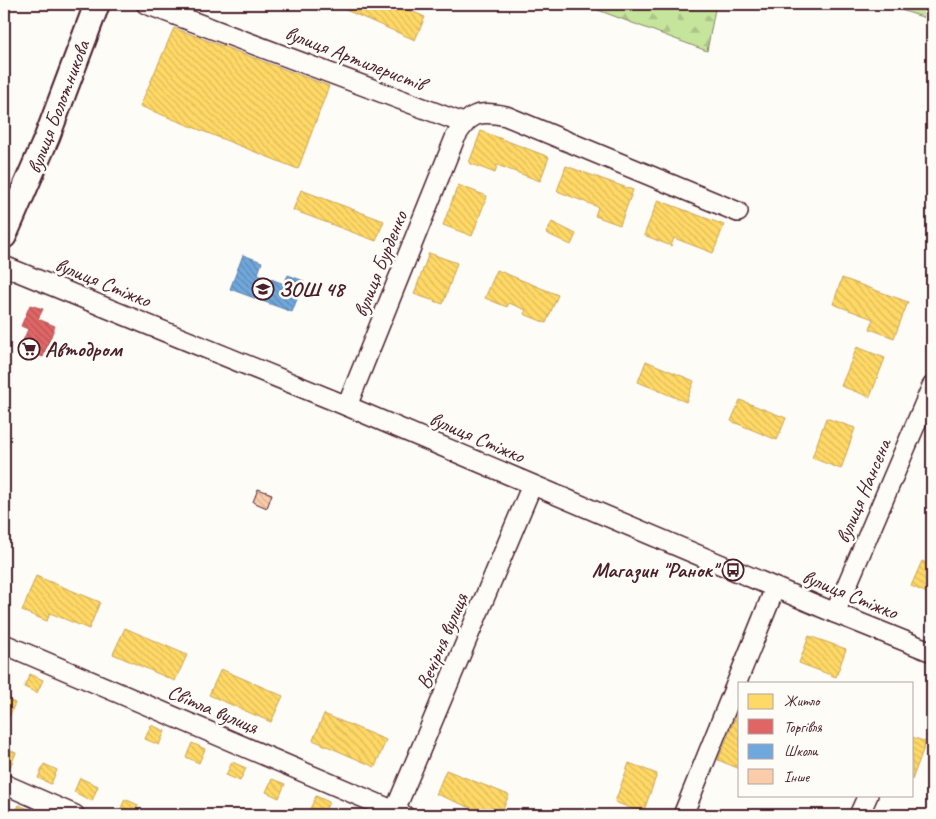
<svg xmlns="http://www.w3.org/2000/svg" width="936" height="819" viewBox="0 0 936 819" font-family="Caveat,sans-serif">
<style>
.forest{fill:url(#forest-firs);stroke:#888264}
.homes{fill:url(#homes-back-hatch);stroke:#c9a154}
.shops{fill:url(#shops-back-hatch);stroke:#b35154}
.schools{fill:url(#schools-back-hatch);stroke:#647fa7}
.building{fill:url(#building-back-hatch);stroke:#4a1f2b}
.lines{fill:none;stroke-linecap:round;stroke-linejoin:round}
.minor-casing{stroke:#4a1f2b;stroke-width:22}
.major-casing{stroke:#4a1f2b;stroke-width:28}
.minor{stroke:#fdfcf7;stroke-width:19}
.major{stroke:#fdfcf7;stroke-width:24}
.labels{text-anchor:middle;stroke-width:5;stroke-linejoin:round;paint-order:stroke}
.street-label{font-size:21px;fill:#4a1f2b;stroke:#fdfcf7}
.poi-label{font-size:21px;font-weight:bold;fill:#4a1f2b;stroke:#fdfcf7;text-anchor:start}
</style>
<defs>
<pattern id="forest-firs" width="22" height="20" patternUnits="userSpaceOnUse" patternTransform="scale(1.25)"><rect width="22" height="20" fill="#c6e59c"/><path d="M5 1l3.5 6h-7zM16 11l3.5 6h-7z" fill="#acc487"/></pattern>
<pattern id="homes-back-hatch" width="6" height="6" patternUnits="userSpaceOnUse" patternTransform="scale(1.25)"><rect width="6" height="6" fill="#ffd966"/><path d="M-1 5l2 2M0 0l6 6M5-1l2 2" fill="none" stroke="#dcba59"/></pattern>
<pattern id="shops-back-hatch" width="6" height="6" patternUnits="userSpaceOnUse" patternTransform="scale(1.25)"><rect width="6" height="6" fill="#e06666"/><path d="M-1 5l2 2M0 0l6 6M5-1l2 2" fill="none" stroke="#b85354"/></pattern>
<pattern id="schools-back-hatch" width="6" height="6" patternUnits="userSpaceOnUse" patternTransform="scale(1.25)"><rect width="6" height="6" fill="#6fa8dc"/><path d="M-1 5l2 2M0 0l6 6M5-1l2 2" fill="none" stroke="#5d88b3"/></pattern>
<pattern id="building-back-hatch" width="6" height="6" patternUnits="userSpaceOnUse" patternTransform="scale(1.25)"><rect width="6" height="6" fill="#facca9"/><path d="M-1 5l2 2M0 0l6 6M5-1l2 2" fill="none" stroke="#d8af92"/></pattern>
</defs>
<rect width="100%" height="100%" fill="#fdfcf7"/>
<filter id="ink" filterUnits="userSpaceOnUse"><feTurbulence type="fractalNoise" baseFrequency=".02" numOctaves="2"/><feDisplacementMap in="SourceGraphic" scale="10" xChannelSelector="R" yChannelSelector="G"/><feConvolveMatrix kernelMatrix="1 2 1 2 8 2 1 2 1" color-interpolation-filters="sRGB"/></filter>
<g filter="url(#ink)">
<g class="forest">
<polygon points="582,4 716,4 707,51"/>
<polygon points="882,4 932,4 932,20"/>
</g>
<g class="homes">
<polygon points="332,4 395,4 425,17 415,40"/>
<polygon points="174,28 329,86 298,169 140,106"/>
<polygon points="481,131 549,157 540,181 497,165 495,173 469,163"/>
<polygon points="566,166 633,190 620,225 595,216 598,207 557,191"/>
<polygon points="458,185 487,196 472,236 443,225"/>
<polygon points="301,190 384,221 376,241 293,210"/>
<polygon points="658,200 724,225 713,253 674,238 671,246 644,235"/>
<polygon points="552,222 576,234 571,245 546,233"/>
<polygon points="429,253 457,263 443,304 414,294"/>
<polygon points="497,270 558,295 546,323 524,314 526,310 509,303 507,307 485,298"/>
<polygon points="842,278 908,302 894,338 870,329 873,319 833,304"/>
<polygon points="857,347 885,358 870,397 841,386"/>
<polygon points="646,361 694,381 686,402 638,382"/>
<polygon points="740,400 786,418 777,440 731,421"/>
<polygon points="826,418 855,428 841,469 812,458"/>
<polygon points="922,561 932,566 932,595 911,586"/>
<polygon points="36,576 100,602 89,629 50,613 47,621 22,611"/>
<polygon points="125,628 187,655 175,681 113,654"/>
<polygon points="809,636 846,649 836,677 799,663"/>
<polygon points="221,669 283,696 271,722 209,695"/>
<polygon points="30,674 43,680 37,693 24,687"/>
<polygon points="4,698 15,703 9,717 4,714"/>
<polygon points="740,706 740,769 718,760"/>
<polygon points="324,714 386,740 375,767 313,740"/>
<polygon points="151,725 165,731 159,745 145,739"/>
<polygon points="912,737 926,742 912,780"/>
<polygon points="192,743 205,749 199,763 186,757"/>
<polygon points="4,748 16,753 10,767 4,764"/>
<polygon points="232,762 246,768 240,781 226,775"/>
<polygon points="629,763 657,774 643,813 615,802"/>
<polygon points="44,764 57,770 51,784 38,778"/>
<polygon points="446,770 509,795 500,815 489,815 436,794"/>
<polygon points="80,778 98,786 92,801 74,792"/>
<polygon points="272,779 285,784 279,798 266,792"/>
<polygon points="316,796 329,802 323,815 310,809"/>
<polygon points="125,799 138,805 134,815 119,813"/>
<polygon points="19,805 37,813 36,815 14,815"/>
</g>
<polygon class="shops" points="30,305 43,309 38,319 55,326 43,357 20,348 28,329 21,326"/>
<polygon class="schools" points="243,255 262,262 258,274 284,284 288,275 304,281 292,312 230,289"/>
<polygon class="building" points="258,489 272,494 267,508 253,502"/>
<g class="lines">
<g class="minor-casing">
<g id="minor">
<polyline points="146,4 463,123"/>
<polyline points="4,266 347,406 835,613 932,652"/>
<path d="M347 406 455 138C469 113 479 110 506 116L738 212"/>
<polyline points="835,613 932,386"/>
<polyline points="4,644 404,815"/>
<polyline points="4,784 75,815"/>
<polyline points="393,815 532,485"/>
<polyline points="683,815 775,588"/>
<polyline points="859,815 868,795"/>
</g>
</g>
<g class="major-casing">
<polyline id="major" points="4,236 47,137 97,4"/>
</g>
<use href="#minor" class="minor"/>
<use href="#major" class="major"/>
</g>
</g>
<defs>
<g id="school-ring" transform="scale(1.125)"><circle r="9.5" fill="#fdfcf7" stroke="#4a1f2b" stroke-width="1.5"/><path d="M0-5L7-2L0 1L-7-2ZM-4 1L0 2.5L4 1V4Q0 6-4 4Z" fill="#4a1f2b"/></g>
<g id="supermarket-ring" transform="scale(1.125)"><circle r="9.5" fill="#fdfcf7" stroke="#4a1f2b" stroke-width="1.5"/><path d="M-6-5.5h2.5l.6 2H6L4.5 2H-2.5L-4.4-4H-6ZM-1.5 3.2a1.3 1.3 0 1 0 .1 0ZM3 3.2a1.3 1.3 0 1 0 .1 0Z" fill="#4a1f2b"/></g>
<g id="bus-ring" transform="scale(1.125)"><circle r="9.5" fill="#fdfcf7" stroke="#4a1f2b" stroke-width="1.5"/><path d="M-5-6H5V4H4V6H2V4H-2V6H-4V4H-5ZM-3.5-4V0h7V-4ZM-3.5 1.2v1.5H-2V1.2ZM2 1.2v1.5H3.5V1.2Z" fill="#4a1f2b"/></g>
</defs>
<g fill-rule="evenodd">
<use href="#school-ring" x="263" y="289"/>
<use href="#supermarket-ring" x="29" y="349"/>
<use href="#bus-ring" x="733" y="570"/>
</g>
<g class="labels">
<g class="street-label">
<text transform="translate(355 58) rotate(21)" y="7">вулиця Артилеристів</text>
<text transform="translate(58 107) rotate(-69)" y="7">вулиця Болотникова</text>
<text transform="translate(380 264) rotate(-68)" y="7">вулиця Бурденко</text>
<text transform="translate(103 282) rotate(22)" y="7">вулиця Стіжко</text>
<text transform="translate(477 437) rotate(23)" y="7">вулиця Стіжко</text>
<text transform="translate(863 491) rotate(-67)" y="7">вулиця Нансена</text>
<text transform="translate(850 594) rotate(22)" y="7">вулиця Стіжко</text>
<text transform="translate(442 641) rotate(-67)" y="7">Вечірня вулиця</text>
<text transform="translate(213 709) rotate(23)" y="7">Світла вулиця</text>
</g>
<g class="poi-label">
<text x="279" y="296">ЗОШ 48</text>
<text x="45" y="356">Автодром</text>
<text x="717" y="577" text-anchor="end">Магазин "Ранок"</text>
</g>
</g>
<rect width="936" height="819" fill="none" stroke="#fdfcf7" stroke-width="20"/>
<rect x="10" y="10" width="916" height="799" fill="none" stroke="#4a1f2b" stroke-width="2" filter="url(#ink)"/>
<rect x="738" y="682" width="175" height="115" fill="#fdfcf7" stroke="#b5a4a5"/>
<rect x="748" y="694" width="25" height="15" fill="#ffd966" stroke="#b5a4a5"/>
<text x="784" y="706" font-size="15" fill="#4a1f2b">Житло</text>
<rect x="748" y="719" width="25" height="15" fill="#e06666" stroke="#b5a4a5"/>
<text x="784" y="732" font-size="15" fill="#4a1f2b">Торгівля</text>
<rect x="748" y="744" width="25" height="15" fill="#6fa8dc" stroke="#b5a4a5"/>
<text x="784" y="756" font-size="15" fill="#4a1f2b">Школи</text>
<rect x="748" y="769" width="25" height="15" fill="#facca9" stroke="#b5a4a5"/>
<text x="784" y="782" font-size="15" fill="#4a1f2b">Інше</text>
</svg>
